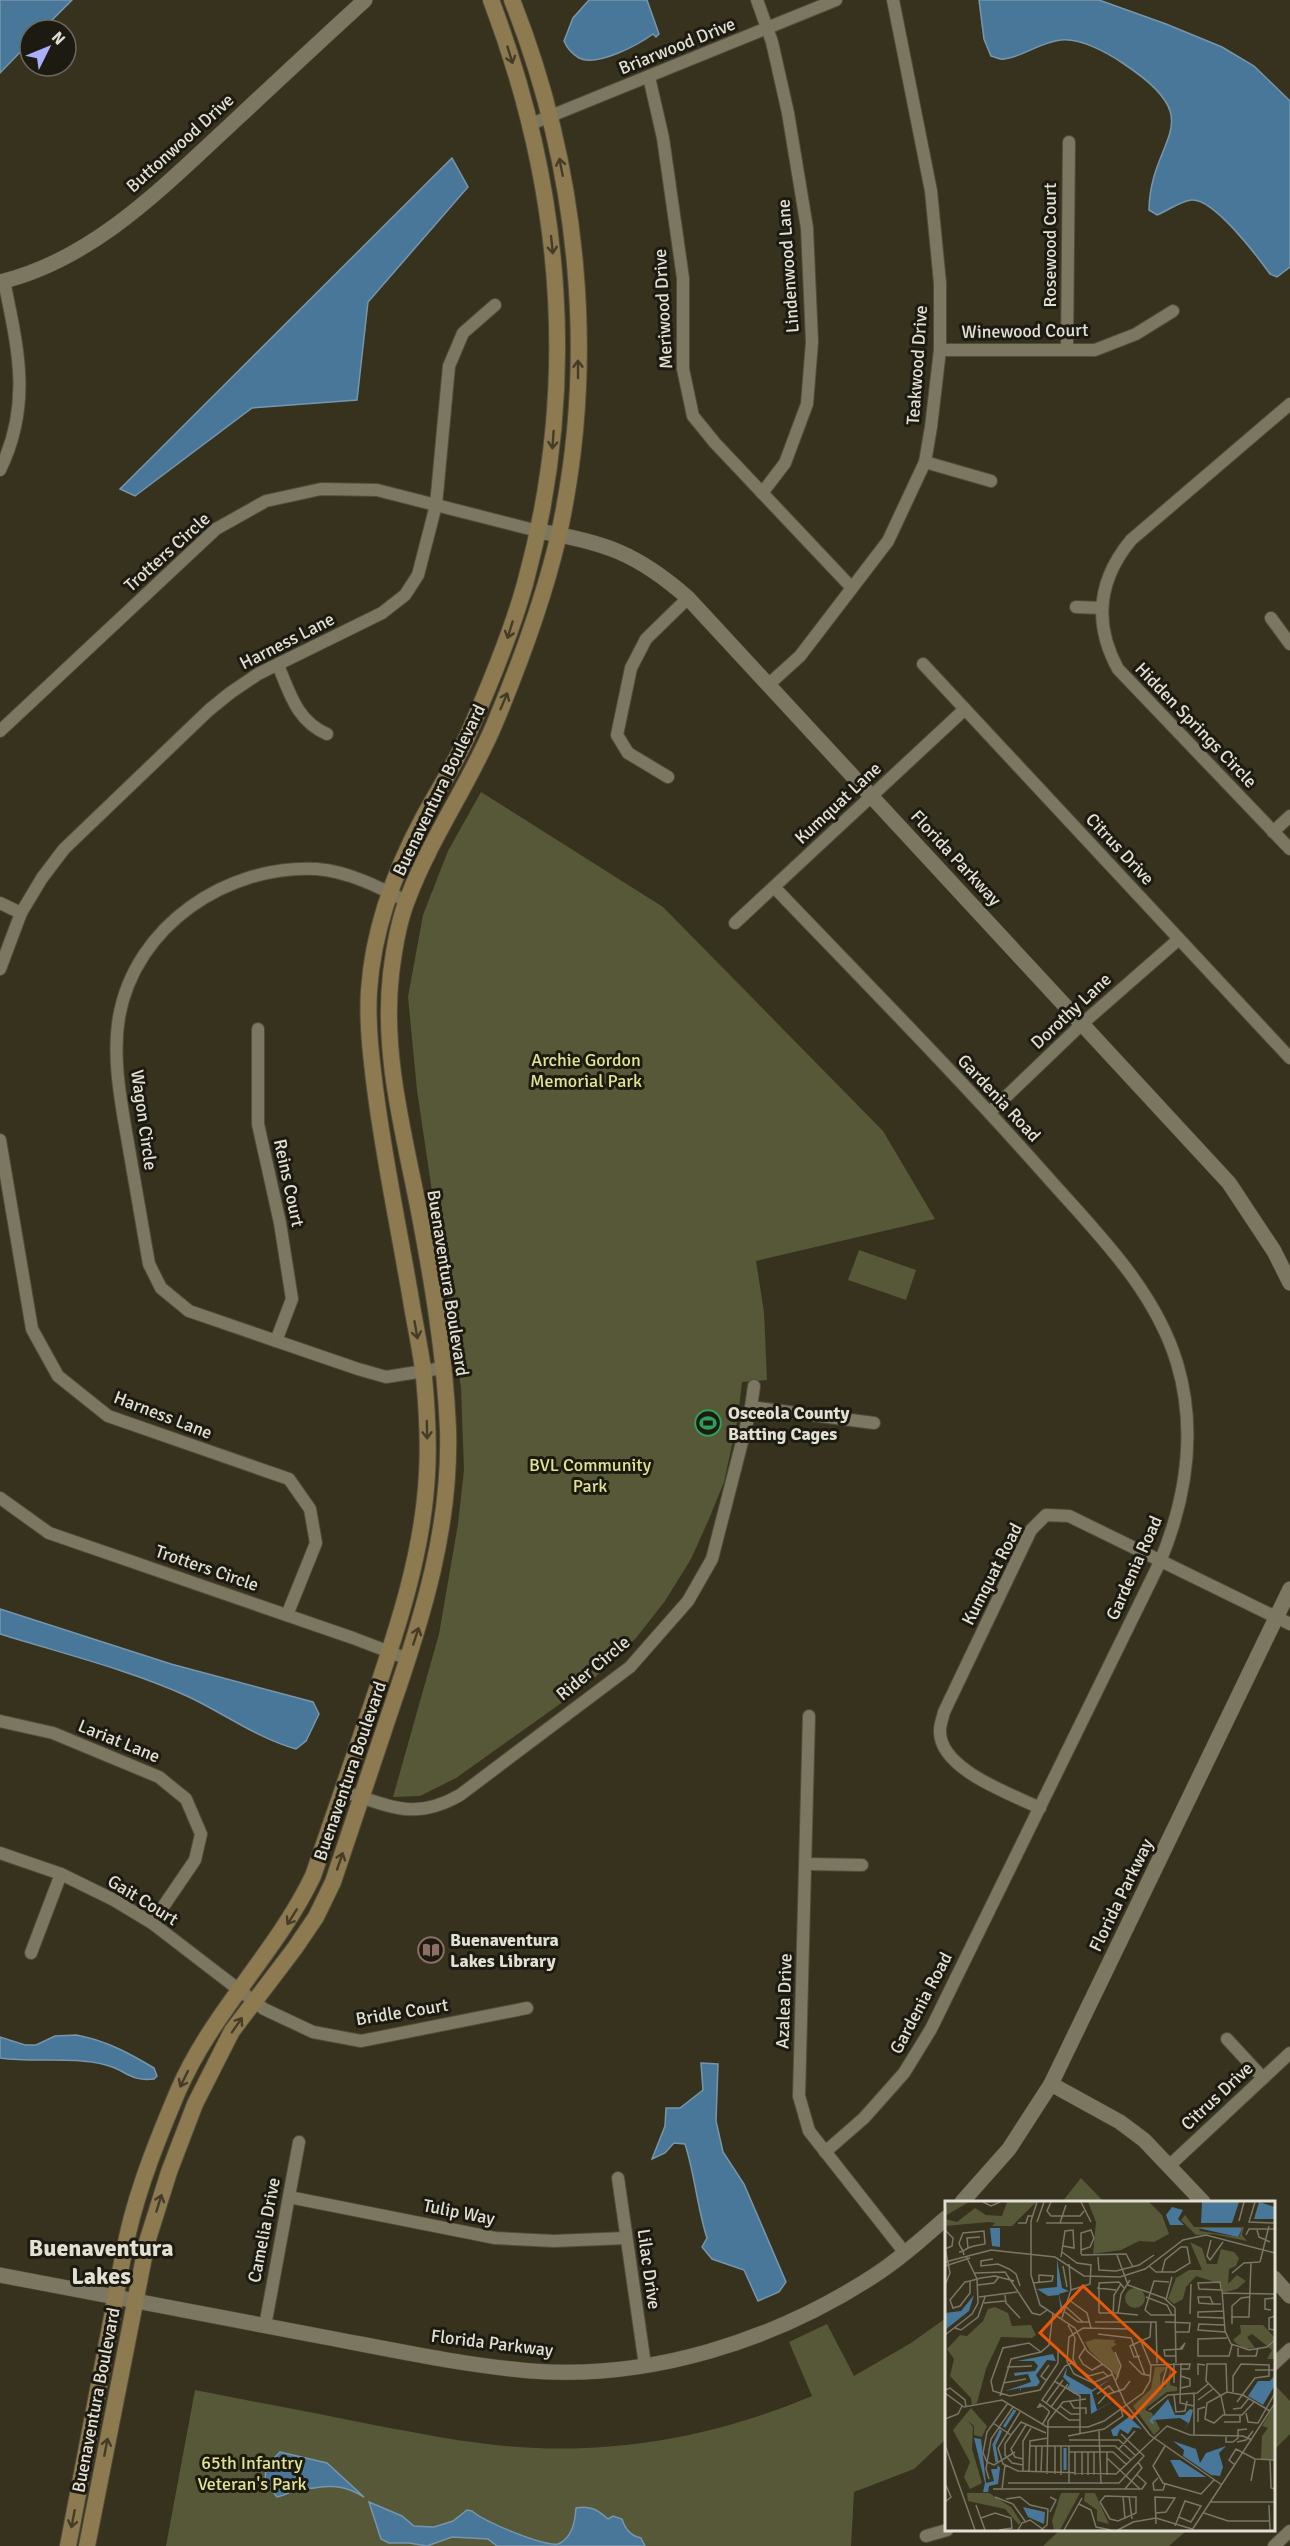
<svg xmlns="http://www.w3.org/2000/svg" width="1290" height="2546" viewBox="0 0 1290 2546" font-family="Signika,sans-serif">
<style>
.green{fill:#565837}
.water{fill:#49779a;stroke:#7796ab;stroke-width:1.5}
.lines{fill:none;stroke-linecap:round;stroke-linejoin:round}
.minor-casing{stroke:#514d3c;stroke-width:14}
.tertiary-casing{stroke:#514d3c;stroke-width:16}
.secondary-casing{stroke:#514d3c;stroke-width:18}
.minor{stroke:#7c7761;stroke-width:12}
.tertiary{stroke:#7c7761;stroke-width:15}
.secondary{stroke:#8d7a50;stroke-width:16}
.oneway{stroke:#443c27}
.labels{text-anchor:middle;stroke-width:6;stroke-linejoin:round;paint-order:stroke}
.street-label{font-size:18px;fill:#e2dfd3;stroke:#1c1a11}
.park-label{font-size:18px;fill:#e1e592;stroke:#1c1a11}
.poi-label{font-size:18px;font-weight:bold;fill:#e2dfd3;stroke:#1c1a11;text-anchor:start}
.district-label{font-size:24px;font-weight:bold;fill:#e2dfd3;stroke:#1c1a11}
.inset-river{fill:none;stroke:#49779a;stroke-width:3}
.inset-road{fill:none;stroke:#7b7766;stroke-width:1.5}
.view{fill:#e8590c;fill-opacity:0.15;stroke:#e8590c;stroke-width:3}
.inset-edge{fill:none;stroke:#e2dfd3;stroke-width:3}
</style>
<rect width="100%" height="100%" fill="#37321e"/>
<g class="green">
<polygon points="481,792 663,907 883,1131 935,1219 756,1261 764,1312 767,1380 742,1382 738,1417 724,1482 709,1519 691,1559 665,1601 636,1638 588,1684 456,1778 420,1796 393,1797 439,1634 458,1524 464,1470 461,1388 417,1090 408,997 423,915 448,851"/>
<polygon points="859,1250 916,1270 906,1300 848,1280"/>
<polygon points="1081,2178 1104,2202 1062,2202"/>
<path d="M946 2318V2439L914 2469 854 2492 851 2546H166L195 2390C255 2402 315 2413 374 2425 428 2435 481 2446 536 2448 631 2452 724 2433 812 2396L789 2342 827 2324 854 2376 911 2343Z"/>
<polygon points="1274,2384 1290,2401 1290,2434 1274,2450"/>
<polygon points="1060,2530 1187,2530 1169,2546 1043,2546"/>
</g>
<g class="water">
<polygon points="0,0 72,0 42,30 30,30 30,42 0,73"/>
<path d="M589 0H647L659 34 656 37 653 34C638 45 597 67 579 58 572 54 567 48 564 41L573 18Z"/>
<path d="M979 0H1099L1166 24 1222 47 1254 66 1290 101V267L1277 277 1270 274C1257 256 1213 197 1191 200 1179 202 1169 210 1157 215L1149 210C1150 136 1213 123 1124 64 1108 53 1081 38 1061 40 1040 42 1023 57 1004 59 1000 60 995 57 991 56L984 39Z"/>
<polygon points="452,158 468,187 368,302 357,400 252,408 135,496 120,489"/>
<path d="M0 1609 171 1664 313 1702 319 1714 306 1741 296 1749C257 1738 225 1714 189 1697 130 1670 61 1653 0 1634Z"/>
<path d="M76 2035C105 2040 129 2053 154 2068L157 2076 154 2079C130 2082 126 2070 106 2065 72 2056 35 2063 0 2058V2037L25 2045H36L55 2036Z"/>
<path d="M701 2063 718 2064 716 2121 723 2152 744 2184 786 2282 779 2292 758 2301 744 2270 712 2259 702 2247 707 2238C697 2207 695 2175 685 2144L674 2143 665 2153 652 2159 665 2126 666 2108H680L703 2090Z"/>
<path d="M280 2452 327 2463 364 2497C346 2486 334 2485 314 2488 309 2489 304 2487 299 2489 291 2491 286 2495 277 2497L265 2482 266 2466Z"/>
<path d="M369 2502 402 2516 414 2526 434 2527 453 2521 467 2510 472 2511C485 2522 542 2546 558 2544 572 2538 575 2522 576 2508 590 2505 598 2510 608 2519L613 2516 622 2519C625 2529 631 2536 641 2538L645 2546H497L488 2539 452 2537 427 2546 409 2543H389L381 2539Z"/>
</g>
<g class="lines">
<g class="minor-casing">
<g id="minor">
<polyline points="757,0 772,42 788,113 807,228 812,342 807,404 785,463 762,493"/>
<polyline points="649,77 663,138 683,278 683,369 693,416 715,443 852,588"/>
<polyline points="531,124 836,0"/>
<polyline points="1067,348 1069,142"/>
<polyline points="940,350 1095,350 1136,334 1173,311"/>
<path d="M1290 404 1131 540C1098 580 1093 623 1118 669L1290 849"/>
<polyline points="925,462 991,481"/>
<path d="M0 470C32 404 18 349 4 281"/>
<polyline points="1076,607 1101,608"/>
<polyline points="1271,618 1290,644"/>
<polyline points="923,664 1290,1058"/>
<path d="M278 665C290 694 297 721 327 734"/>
<polyline points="768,685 800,656 888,541 925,462 931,427 940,350 940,283 931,191 893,0"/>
<polyline points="0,731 216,529 266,501 321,489 377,490 538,531"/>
<polyline points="668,777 628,753 617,735 631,668 646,639 688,598"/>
<polyline points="1273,832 1290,816"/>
<path d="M774 887C864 981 956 1074 1042 1171 1093 1229 1154 1287 1177 1363 1197 1430 1186 1499 1160 1562L931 2029 904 2073 864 2118 825 2152"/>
<path d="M406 901C379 887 347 871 317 869 227 864 135 926 119 1017 112 1059 121 1102 128 1143 135 1184 142 1224 149 1264L161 1288 189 1311 358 1369 386 1377 443 1368"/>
<polyline points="0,903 21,913"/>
<polyline points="735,923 965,709"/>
<polyline points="0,969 21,913 42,878 64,849 209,710 230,693 258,674 382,613 405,595 418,575 436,505 449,366 463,333 495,305"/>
<polyline points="258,1029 258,1124 280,1223 292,1299 276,1341"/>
<polyline points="990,1112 1083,1023 1179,939"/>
<polyline points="0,1140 32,1329 58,1376 108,1416 289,1479 310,1509 316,1543 287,1615"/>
<polyline points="751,1407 874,1423"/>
<polyline points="0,1498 49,1533 353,1638 408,1659"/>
<polyline points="809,1716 799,2096 809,2131 905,2253"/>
<polyline points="0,1721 53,1733 159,1777 186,1799 201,1834 195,1860 152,1923"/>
<path d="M342 1791C389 1805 413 1822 460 1795L630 1667 688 1601 712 1559 751 1407 754 1386"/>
<path d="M1040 1808C1011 1794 938 1769 940 1730 940 1724 943 1717 944 1712L1031 1530 1046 1515 1069 1516 1290 1624"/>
<polyline points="0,1853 61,1874 114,1900 152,1923 264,2009 313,2032 361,2041 527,2008"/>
<polyline points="806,1864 862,1865"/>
<polyline points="31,1953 61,1874"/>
<polyline points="1227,2039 1263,2078"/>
<polyline points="1169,2166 1290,2053"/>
<polyline points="618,2178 645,2365"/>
<polyline points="289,2197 495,2238 554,2241 626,2238"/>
<polyline points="265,2326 299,2142"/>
<polyline points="1274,2364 1290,2349"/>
<polyline points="926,2536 947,2530"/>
<polyline points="1274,2546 1290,2531"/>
</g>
</g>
<g class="tertiary-casing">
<g id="tertiary">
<path d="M0 282C92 260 161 189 228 127 273 85 319 42 365 0"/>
<path d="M538 531C604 542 637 553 688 598L1229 1183 1274 1251 1290 1283"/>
<polyline points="1051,2084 1120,2122 1144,2140 1203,2202"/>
<polyline points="962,2202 1009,2149 1051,2084 1290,1589"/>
<path d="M0 2275C108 2295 216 2317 324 2337 393 2350 462 2365 531 2371 650 2380 773 2341 872 2277 899 2260 923 2238 946 2218"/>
<polyline points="1274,2278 1290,2296"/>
</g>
</g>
<g class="secondary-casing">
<g id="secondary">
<path d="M68 2546C82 2473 96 2400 110 2327 116 2296 121 2264 128 2233 139 2185 159 2136 178 2091 212 2012 276 1953 313 1876 333 1818 353 1759 373 1701 398 1627 423 1552 427 1474 429 1442 427 1409 424 1377 421 1351 415 1325 411 1300 399 1229 384 1159 375 1088 371 1056 367 1023 369 991 373 929 395 870 424 816 440 787 458 759 470 730 491 682 511 634 525 584 579 387 563 190 491 0"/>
<path d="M87 2546 147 2242 169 2172 195 2104 232 2031 295 1948 316 1917 333 1882C353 1823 373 1764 392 1706 423 1616 451 1526 448 1429 445 1355 432 1279 418 1206 403 1130 382 1052 391 974 394 949 398 922 408 898 431 837 470 783 495 723 520 663 543 602 558 538 598 360 579 169 512 0"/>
</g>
</g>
<use href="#minor" class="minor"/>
<use href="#tertiary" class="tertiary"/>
<use href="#secondary" class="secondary"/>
</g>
<defs><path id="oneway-shaft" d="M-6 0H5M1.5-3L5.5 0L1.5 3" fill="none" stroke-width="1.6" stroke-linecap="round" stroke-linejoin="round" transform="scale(1.5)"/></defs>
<g class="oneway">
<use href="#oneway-shaft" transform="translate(510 55) rotate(73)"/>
<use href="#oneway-shaft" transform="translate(561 167) rotate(-101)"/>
<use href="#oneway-shaft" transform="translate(552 245) rotate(84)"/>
<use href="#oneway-shaft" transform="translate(578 369) rotate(-90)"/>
<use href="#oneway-shaft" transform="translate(553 440) rotate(94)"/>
<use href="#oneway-shaft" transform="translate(510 630) rotate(107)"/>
<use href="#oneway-shaft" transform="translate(504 701) rotate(-67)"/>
<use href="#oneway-shaft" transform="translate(416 1330) rotate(80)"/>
<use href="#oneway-shaft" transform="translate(427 1430) rotate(89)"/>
<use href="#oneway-shaft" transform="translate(416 1636) rotate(-72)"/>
<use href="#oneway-shaft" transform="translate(340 1861) rotate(-71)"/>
<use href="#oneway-shaft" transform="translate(292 1917) rotate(122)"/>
<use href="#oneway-shaft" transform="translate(237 2025) rotate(-55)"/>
<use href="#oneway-shaft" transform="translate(184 2079) rotate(116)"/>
<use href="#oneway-shaft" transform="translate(159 2203) rotate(-73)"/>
<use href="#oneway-shaft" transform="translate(106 2447) rotate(-79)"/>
<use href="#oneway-shaft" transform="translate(73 2519) rotate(101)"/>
</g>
<defs>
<g id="stadium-ring" transform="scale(1.35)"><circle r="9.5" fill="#1c1a11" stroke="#2e9e5b" stroke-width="1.5"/><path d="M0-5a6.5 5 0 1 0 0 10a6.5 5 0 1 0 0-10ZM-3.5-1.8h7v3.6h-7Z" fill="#2e9e5b"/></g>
<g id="library-ring" transform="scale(1.35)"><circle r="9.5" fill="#1c1a11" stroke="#8d6e63" stroke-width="1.5"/><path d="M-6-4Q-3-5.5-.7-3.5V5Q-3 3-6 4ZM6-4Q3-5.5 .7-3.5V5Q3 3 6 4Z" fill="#8d6e63"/></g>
</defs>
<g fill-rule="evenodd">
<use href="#stadium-ring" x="708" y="1423"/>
<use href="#library-ring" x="431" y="1950"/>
</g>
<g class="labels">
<g class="street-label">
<text transform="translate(677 46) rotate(-22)" y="6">Briarwood Drive</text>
<text transform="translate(180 143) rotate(-42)" y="6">Buttonwood Drive</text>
<text transform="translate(1050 245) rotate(-90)" y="6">Rosewood Court</text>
<text transform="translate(788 266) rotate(-94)" y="6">Lindenwood Lane</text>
<text transform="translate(663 309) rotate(-93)" y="6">Meriwood Drive</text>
<text transform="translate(1025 331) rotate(-1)" y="6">Winewood Court</text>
<text transform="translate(917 365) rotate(-86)" y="6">Teakwood Drive</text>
<text transform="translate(167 552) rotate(-42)" y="6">Trotters Circle</text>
<text transform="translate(287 641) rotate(-27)" y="6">Harness Lane</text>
<text transform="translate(1196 725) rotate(46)" y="6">Hidden Springs Circle</text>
<text transform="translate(439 790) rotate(-64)" y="6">Buenaventura Boulevard</text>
<text transform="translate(838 803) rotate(-43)" y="6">Kumquat Lane</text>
<text transform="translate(1120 849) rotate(47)" y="6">Citrus Drive</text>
<text transform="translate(956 858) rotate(47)" y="6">Florida Parkway</text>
<text transform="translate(1071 1011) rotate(-43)" y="6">Dorothy Lane</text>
<text transform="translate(999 1098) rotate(47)" y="6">Gardenia Road</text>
<text transform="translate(144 1120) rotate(82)" y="6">Wagon Circle</text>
<text transform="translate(289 1183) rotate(78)" y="6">Reins Court</text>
<text transform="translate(448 1283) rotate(81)" y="6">Buenaventura Boulevard</text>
<text transform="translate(163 1415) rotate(21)" y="6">Harness Lane</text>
<text transform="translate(207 1568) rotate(19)" y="6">Trotters Circle</text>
<text transform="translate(1134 1568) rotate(-66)" y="6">Gardenia Road</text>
<text transform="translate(992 1574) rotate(-63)" y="6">Kumquat Road</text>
<text transform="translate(593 1668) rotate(-40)" y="6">Rider Circle</text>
<text transform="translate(119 1741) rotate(22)" y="6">Lariat Lane</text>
<text transform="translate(350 1771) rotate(-71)" y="6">Buenaventura Boulevard</text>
<text transform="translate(1121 1895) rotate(-64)" y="6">Florida Parkway</text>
<text transform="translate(143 1900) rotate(32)" y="6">Gait Court</text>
<text transform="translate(784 2001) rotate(-88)" y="6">Azalea Drive</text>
<text transform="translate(921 2003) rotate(-62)" y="6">Gardenia Road</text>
<text transform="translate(402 2012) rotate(-9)" y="6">Bridle Court</text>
<text transform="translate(1217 2096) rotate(-43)" y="6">Citrus Drive</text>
<text transform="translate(459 2212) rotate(11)" y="6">Tulip Way</text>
<text transform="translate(264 2230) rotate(-79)" y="6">Camelia Drive</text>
<text transform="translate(649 2269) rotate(82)" y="6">Lilac Drive</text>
<text transform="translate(492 2343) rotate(7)" y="6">Florida Parkway</text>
<text transform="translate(96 2400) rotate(-79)" y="6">Buenaventura Boulevard</text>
</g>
<g class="park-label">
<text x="586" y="1066">Archie Gordon<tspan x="586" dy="21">Memorial Park</tspan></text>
<text x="590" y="1471">BVL Community<tspan x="590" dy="21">Park</tspan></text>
<text x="252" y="2469">65th Infantry<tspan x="252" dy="21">Veteran's Park</tspan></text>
</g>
<g class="poi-label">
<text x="728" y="1419">Osceola County<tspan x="728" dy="21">Batting Cages</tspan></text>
<text x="450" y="1946">Buenaventura<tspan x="450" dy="21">Lakes Library</tspan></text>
</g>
<g class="district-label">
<text x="101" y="2256">Buenaventura<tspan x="101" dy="28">Lakes</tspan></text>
</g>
</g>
<g transform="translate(945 2201)">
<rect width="330" height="330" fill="#37321e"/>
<path d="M2 1H24L0 15ZM62 1H91L67 25H47L50 22 44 21 0 25V18L12 21 30 7 41 14 57 15ZM143 1H204L217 14 224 33 209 41 194 40 176 49 148 53 151 21ZM240 14 249 26H299L297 34 302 40 268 33 251 34 236 19ZM254 27H295L297 28 294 36 255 30ZM245 41 257 47 262 63H272L276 48 289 51 294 57 291 65 284 68 283 83 292 74 301 80 292 88 277 92 276 83 251 75 241 86 238 98 229 103 223 98 231 77 244 69H257ZM180 97a10 10 0 1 1 20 0a10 10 0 1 1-20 0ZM50 106 63 112 67 125 86 124 91 134 87 137 56 136 41 168 32 202 27 204 26 197 5 175 9 158 2 148 15 134 22 135 38 120 43 108ZM295 124H318L330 137V158H322L327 149 307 133 302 136 310 147 300 148 292 143 288 139 296 132ZM150 138 170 139 169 142 172 143 166 147 175 161 174 177 145 150 140 141ZM210 166H222L215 173 216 187 220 186 226 166 225 184 232 186V190L222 191 202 206 200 209 207 212 215 228 209 234 188 205 206 188ZM330 203V258H316L317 235 323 227 317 225ZM26 207 42 225 37 236 29 234V225L22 219 28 226 27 248 37 282 25 288 19 276 25 261 8 229ZM22 292H44L66 306 76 321 74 324 60 308 23 300ZM116 292H135L115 329H109L107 320ZM140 292H150L164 323 152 320V309L139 300Z" fill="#565837" fill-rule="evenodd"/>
<path d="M257 1H294L287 22H256ZM314 1 330 6V18H309ZM227 6 238 9 233 18 239 24H225L221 14ZM45 27H55V46L47 45ZM253 27H295L297 28 293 36ZM112 58 117 87 124 90 114 93 118 109 116 113 114 94 103 95 92 88 112 86ZM29 94 24 110 0 129V112L16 110ZM108 153 111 160 102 159 91 174 95 181 92 185 76 187V191L75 187 60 190 86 181 83 173 70 175 69 172 90 170 93 165 89 160H72ZM122 166 121 174 147 189 167 177 147 191 152 209 175 196 146 213 145 193H129L122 187 125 183 118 176ZM330 174V184L318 204 303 195 313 180H325ZM223 198 230 214H239L245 208 248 209 245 220 239 229 243 222 235 217 208 219 209 224 204 220ZM184 216 197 228 188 226 183 233 175 228 172 235H168L166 229ZM29 237 36 238 41 282 49 280 46 268H52L53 264 55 267 53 283 44 285 43 291H38L40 282ZM228 240 251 248 255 262 261 252 281 245 274 252 278 266 275 275 266 274 238 255 239 249ZM225 259H235L261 276H234ZM78 306 100 311 99 323 83 316Z" fill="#49779a"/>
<path class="inset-river" d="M59 226 70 209M120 247V269M52 261 49 244 56 229"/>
<path class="inset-road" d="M38 1 46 5 55 1M92 1 86 20V74L95 104 130 127 142 150 166 170 180 202 205 234 277 284M106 1 102 10 106 15H135L139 10M136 1 146 21M310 1 304 21 330 22M294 20 299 1M92 21 99 1M73 22H81L83 15H88M101 22H138M115 22 121 4M0 29 8 37 7 45 0 48M312 29 314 36 325 41M301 34 304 28H330M266 39 262 55 265 59 278 41M0 47 5 72 0 84M23 47 22 37 35 36M136 49 145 46 149 37 146 29 136 32V52L137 54 181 53 188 66M14 51H15L18 50 23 47 29 45 40 43 39 30 18 32 14 42 15 45 18 50 19 54M117 51 132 62 146 64 145 83 126 89M172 54 183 84 219 97 230 107 231 162M116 56 120 30 128 29 129 47 118 45M153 56 154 69 171 70 194 64 209 54M48 58 36 60V65L53 63 64 68 71 73 75 85M0 61 46 49 110 56 139 75 175 76 200 68 238 39 261 34 330 52M315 61 324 25M0 65 25 57M118 65 122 86M204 65 211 71H230L245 62 242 46H236L220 59 217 71M30 72 60 71 87 112 95 114 102 109M287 72 299 62 315 61M25 80V92L15 105 8 107 5 99 20 81 25 80 36 77 50 75 69 80M224 81 209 80 200 109 206 114H231M88 82 107 80 108 75 94 74V81M33 84 49 82 54 76M152 87 171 89M276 88 275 81 253 82 254 88 277 89 280 130 286 143 304 149 322 146 330 139M277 92 330 93M60 94 61 102 75 117M34 96 72 91M201 96 222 104 227 114M124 99 142 112 146 127M221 99 227 76M39 102 60 100M268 103 265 96H253L254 102 266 103H276M119 104 138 121M326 109 320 108V98L330 97M120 111 133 121H145M154 112V82L174 81 180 88M154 112H173L176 93 185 79M173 112 193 114M245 113 246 83M168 114 169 94 176 83M330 115 324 117V128L330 129M286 116H304L306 62M117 117 126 89 124 63M279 117 253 116V111L279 110M150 121H211L212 162M220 121 245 122 244 131H231M287 123V105L296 97 304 96M123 124 130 137 128 158 132 166 144 175 158 171 163 175M279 124 254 123 253 129 280 131M10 127 16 129 33 116 40 96M153 133 186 137 200 174M0 134 27 113 33 102 32 78 21 55M282 137 253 138V155H284L287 144M140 147 134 156 138 163 147 169 158 163M293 147V155H311L313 147M96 151 84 142 58 147 46 180 48 190 65 195 95 189 113 162V149L105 141M170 151 176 165 171 179M195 155 189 156 185 145 205 136 206 121M231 155H220L219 149 237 148 240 142 235 148M184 160 197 173 206 175M129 161 120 165 97 199 124 219H135M236 162 235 202 249 205M205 164 245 163 244 168H236M62 166 87 165M310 169H330M253 174V163L260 164M236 175 245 178V185L236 187M102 180 96 175 104 164M109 180 135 195V232M58 182 81 178M229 182V162M217 183 223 162M0 189 5 187 20 199 21 206M288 191V175L296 163 324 164V175L310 177 292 201M0 192 19 206 57 199 102 226H143L159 220 198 192 205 180 206 165 195 138 185 128 138 127 124 136 122 160 129 173 148 182 168 173M152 193 164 185 169 191M229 194 231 211 240 210 242 200M55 195 66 158 96 151 104 144 108 112M253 199 268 188M125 201 129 207H141V213M309 201 297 214H278L269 222 260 218 262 202 282 191 298 194 325 210M63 202 42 231 38 252 42 261 49 264 70 251M101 202 118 179M153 203 161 194 179 188 185 180M97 205 93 206 95 203 97 205H98L104 210V212L97 224M115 205 126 213H135M106 206 123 183M288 208 296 207 304 197M204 209 223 194 252 192 263 183M75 211 53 247 58 263 73 270 171 273 222 225 245 234 298 235 307 239M301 212 303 221 313 222 330 192M280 214 276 195 261 180 262 163H281L282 191M0 218 13 213 17 205M253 221V208L260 206M279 221H295V215M48 222 66 234M154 230 156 283M123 235 159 228 178 215 176 208M249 235V192M281 235V241H288L293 237V229L302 228M124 239H174L191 255M292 241 301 239 308 230M0 244 30 329M85 245H170L186 259M116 245V274M220 245 208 265 218 282 256 293 269 279M174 248 190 230M124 251H168L182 264M130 251V274M137 251V274M143 251V274M162 257 195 288M78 258 70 256 66 248 81 224M325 259 326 287 330 288M78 264 67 262 60 254V243L66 234 76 221 101 232M290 264 284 259 291 248 310 258 330 259M78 271V240L86 227M84 271 85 240 103 237M91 271V245M96 271 97 245M102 273 103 220 118 201 141 198M110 273V245M149 274V251M162 274V251M213 277 208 282 209 289H218L220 283M44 278 41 268 46 238 68 206M306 280 310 259M0 282 6 296 0 301M63 282H174L199 255 176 233M124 282V245M48 288H197L201 282 191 273M57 288 60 264M180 288 197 267 193 261M178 295 180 318M184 295 187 318M50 296 68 303 80 320M191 296V312L173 320 165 318 155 301 160 295ZM61 298 75 296 85 304 103 308 102 324 96 329M266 301H330M134 303 146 309 151 326 166 329M31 304 40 329M324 304 325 329M105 311 111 299 105 296M211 312 221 311 230 297 210 296 211 323M259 312 283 320H325M36 317 50 312 66 317 67 327 54 329M230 325 240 300 256 305 246 321 234 316M73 329 77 322 85 319 99 329M119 329 137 297M173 329 188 321 211 317 247 328M247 329 330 202"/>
<path class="view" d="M138 85 230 171 187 217 95 132Z"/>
<rect width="330" height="330" class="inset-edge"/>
</g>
<g transform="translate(48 48) rotate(47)"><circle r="28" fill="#1c1a11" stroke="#6b695f" stroke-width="1.5"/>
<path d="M0-4.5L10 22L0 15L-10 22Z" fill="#aaaffb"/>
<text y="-9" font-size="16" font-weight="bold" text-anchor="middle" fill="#e2dfd3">N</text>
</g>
</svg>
